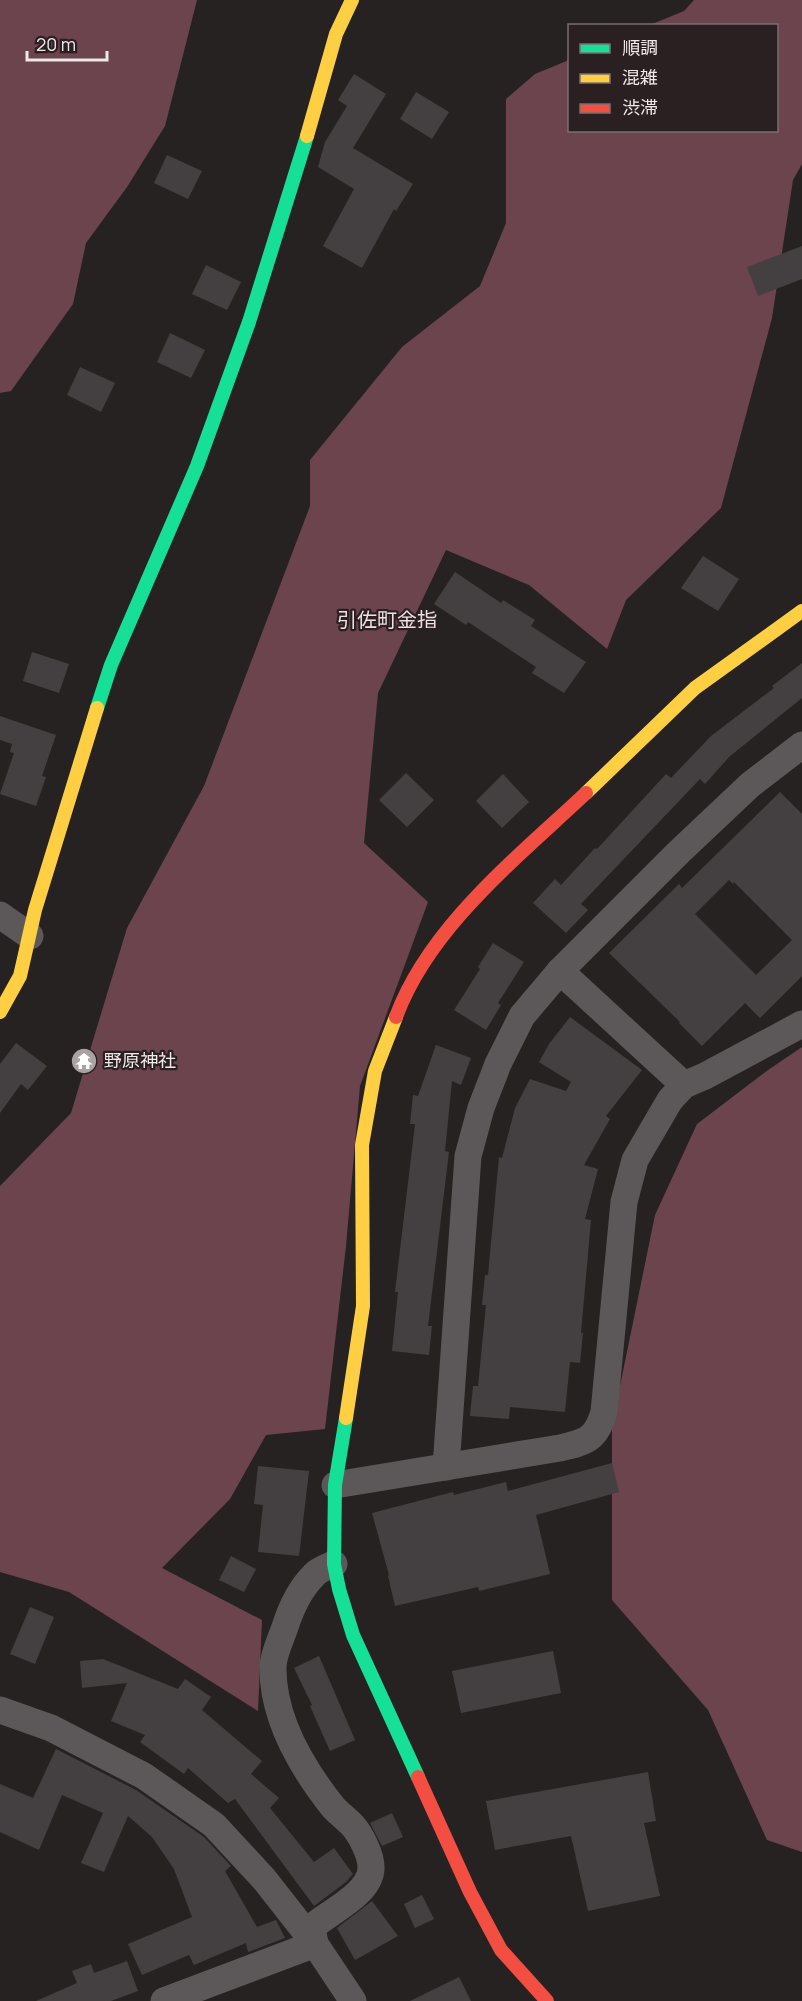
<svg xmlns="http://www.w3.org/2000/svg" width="802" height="2001" viewBox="0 0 802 2001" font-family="Manrope,'Noto Sans JP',sans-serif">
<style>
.forest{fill:#6b444d}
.building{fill:#443f40;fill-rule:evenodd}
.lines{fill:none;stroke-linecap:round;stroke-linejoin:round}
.street{stroke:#5c5859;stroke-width:27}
.fast{stroke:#16e098;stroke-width:14}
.slow{stroke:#ffcf43;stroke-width:14}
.jam{stroke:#f24e42;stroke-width:14}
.labels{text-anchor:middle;stroke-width:4.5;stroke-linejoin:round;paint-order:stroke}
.poi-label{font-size:18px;fill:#efe7e8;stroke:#2a1f21;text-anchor:start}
.neighbourhood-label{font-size:20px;fill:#efdfe2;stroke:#2a1f21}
</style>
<rect width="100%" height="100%" fill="#272222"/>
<g class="forest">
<polygon points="0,0 197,0 165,126 127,187 86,243 73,304 11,391 0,393"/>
<polygon points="694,0 802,0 802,164 793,180 772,318 721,508 626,600 607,649 529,585 446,550 378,693 364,843 428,902 360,1086 346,1246 325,1429 266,1435 230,1499 162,1568 262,1620 258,1711 69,1592 0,1572 0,1186 71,1113 127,928 204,786 310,506 310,460 402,347 480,286 506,223 506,99 535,74 569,60 570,130 776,130 776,26 650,25 684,11"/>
<polygon points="802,1047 802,1852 767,1840 708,1710 612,1600 612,1425 655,1215 697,1124 768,1070"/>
</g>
<g class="building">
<polygon points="354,74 386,94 353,148 413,184 396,211 394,209 362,268 323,246 354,189 318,167 325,142 347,106 338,100"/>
<polygon points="416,92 449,112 432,139 400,119"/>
<polygon points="167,155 202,171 188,199 154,183"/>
<polygon points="802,246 802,279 758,296 747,267"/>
<polygon points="206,265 241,282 227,310 192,294"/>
<polygon points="170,333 205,350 191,378 157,362"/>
<polygon points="80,367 115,383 101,412 67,395"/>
<polygon points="703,556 739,579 718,611 681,588"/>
<polygon points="455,572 501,603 503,600 535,620 531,626 586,662 564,693 532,673 536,667 468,622 466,625 434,604"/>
<polygon points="32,652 69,664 59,693 23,681"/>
<polygon points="802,663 802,698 729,757 705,784 700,779 581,904 588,910 566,933 533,903 555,879 561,885 595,848 597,849 666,774 671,778 711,736 774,688 772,686"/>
<polygon points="0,716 56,735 42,776 46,777 36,806 0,794 14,753 10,752 12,744 0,740"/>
<polygon points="406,773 434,800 407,827 379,800"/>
<polygon points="503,774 529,802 502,828 476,801"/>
<path d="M780 792 802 814V976L760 1018 745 1003 702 1046 679 1023 680 1022 609 953 679 884 682 888ZM729 880 733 884 734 882 792 940 756 975 695 914Z"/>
<polygon points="493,943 524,962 498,1003 501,1005 486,1030 454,1010 480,969 478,967"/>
<polygon points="570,1017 642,1070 606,1116 610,1119 584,1165 598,1169 585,1219 591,1220 581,1333 583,1333 580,1363 570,1362 565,1412 510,1407 509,1419 470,1416 473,1386 478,1386 486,1305 482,1305 485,1275 488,1275 499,1157 502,1158 515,1108 530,1079 566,1091 571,1082 539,1062 549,1044"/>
<polygon points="16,1043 47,1066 28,1090 21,1084 0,1113 0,1064"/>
<polygon points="436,1045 471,1058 461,1085 452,1081 445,1151 449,1152 428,1326 432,1326 429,1355 392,1351 398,1292 395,1292 415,1124 410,1124 413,1095 418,1096"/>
<polygon points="612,1463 619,1492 536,1515 550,1574 479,1591 478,1587 395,1606 388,1576 389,1575 372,1513 453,1492 454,1495 506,1482 508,1491"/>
<polygon points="258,1466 309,1471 299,1556 258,1552 263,1505 254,1504"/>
<polygon points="231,1556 256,1569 244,1592 219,1580"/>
<polygon points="30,1607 54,1617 35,1664 10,1654"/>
<polygon points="553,1651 561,1693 461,1713 452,1671"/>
<polygon points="319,1656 355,1740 330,1751 310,1706 312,1705 294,1668"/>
<polygon points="103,1659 178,1689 185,1679 211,1697 202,1710 262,1761 251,1774 279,1798 270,1808 314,1862 334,1848 353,1874 346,1882 314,1906 235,1799 228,1803 188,1768 184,1774 140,1742 145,1735 111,1721 127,1683 82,1688 80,1661"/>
<polygon points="56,1749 136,1790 204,1837 231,1866 225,1871 257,1927 276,1920 285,1938 248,1952 246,1943 194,1965 189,1955 142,1975 128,1944 192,1917 174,1869 152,1837 128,1816 104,1872 81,1863 103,1813 62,1795 39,1850 0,1832 0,1784 33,1798"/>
<polygon points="648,1772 656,1821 644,1823 660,1896 588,1911 571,1836 495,1850 486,1801"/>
<polygon points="392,1813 403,1837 382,1846 370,1823"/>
<polygon points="422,1895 434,1919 415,1928 404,1904"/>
<polygon points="372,1901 398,1936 355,1960 337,1928"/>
<polygon points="127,1961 138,1991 111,2001 36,2001 77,1983 72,1971 91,1964 94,1973"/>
<polygon points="459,1977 471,2001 410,2001"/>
</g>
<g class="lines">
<g class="street">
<polyline points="0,915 30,936"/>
<polyline points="560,971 684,1085"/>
<polyline points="446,1467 468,1156 481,1108 498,1064 522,1016 560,971 679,852 750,785 802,745"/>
<path d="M335 1485 560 1448C586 1442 596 1440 604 1412L624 1202 635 1160 670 1100 684 1085 705 1076 802 1024"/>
<polyline points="0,1710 51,1728 144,1776 214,1825 264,1879 315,1944 353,2001"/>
<path d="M164 2001 315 1944 312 1927C329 1912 372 1893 371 1867 371 1855 361 1835 353 1826 347 1819 339 1814 333 1807 302 1768 272 1718 273 1666 274 1652 281 1639 285 1627 291 1608 300 1589 314 1575 318 1570 327 1567 334 1564"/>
</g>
<g class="fast">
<polyline points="97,708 111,665 197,466 249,322 307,136"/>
<polyline points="346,1418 335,1485 334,1564 339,1589 353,1635 418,1777"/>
</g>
<g class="slow">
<polyline points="307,136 336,34 352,0"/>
<polyline points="586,793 695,688 802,611"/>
<polyline points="0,1012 20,976 35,910 97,708"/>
<polyline points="346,1418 363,1306 362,1145 375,1071 396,1017"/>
</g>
<g class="jam">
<path d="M396 1017C429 927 518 857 586 793"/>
<polyline points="418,1777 470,1892 501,1950 547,2001"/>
</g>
</g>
<defs>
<g id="temple-disc" transform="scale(1.35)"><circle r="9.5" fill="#a9a2a3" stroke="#2a1f21"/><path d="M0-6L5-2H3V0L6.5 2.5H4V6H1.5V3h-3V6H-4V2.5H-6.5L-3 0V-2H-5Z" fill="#fff"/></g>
</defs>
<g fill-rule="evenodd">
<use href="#temple-disc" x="84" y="1061"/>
</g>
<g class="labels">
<g class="poi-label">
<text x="104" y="1067">野原神社</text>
</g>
<g class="neighbourhood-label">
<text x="387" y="627">引佐町金指</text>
</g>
</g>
<rect x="568" y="24" width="210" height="108" fill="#2a1f21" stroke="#796f71" stroke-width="1.5"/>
<rect x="580" y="44" width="30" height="9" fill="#16e098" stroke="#796f71" stroke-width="1.5"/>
<text x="622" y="54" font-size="18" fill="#efe7e8">順調</text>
<rect x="580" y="74" width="30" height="9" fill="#ffcf43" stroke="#796f71" stroke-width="1.5"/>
<text x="622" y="84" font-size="18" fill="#efe7e8">混雑</text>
<rect x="580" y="104" width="30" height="9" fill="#f24e42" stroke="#796f71" stroke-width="1.5"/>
<text x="622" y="114" font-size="18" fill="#efe7e8">渋滞</text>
<path d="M27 51v9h80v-9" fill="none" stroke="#efe7e8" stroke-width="3"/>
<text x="36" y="51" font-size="18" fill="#efe7e8" stroke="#2a1f21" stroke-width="4.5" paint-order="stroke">20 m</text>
</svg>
